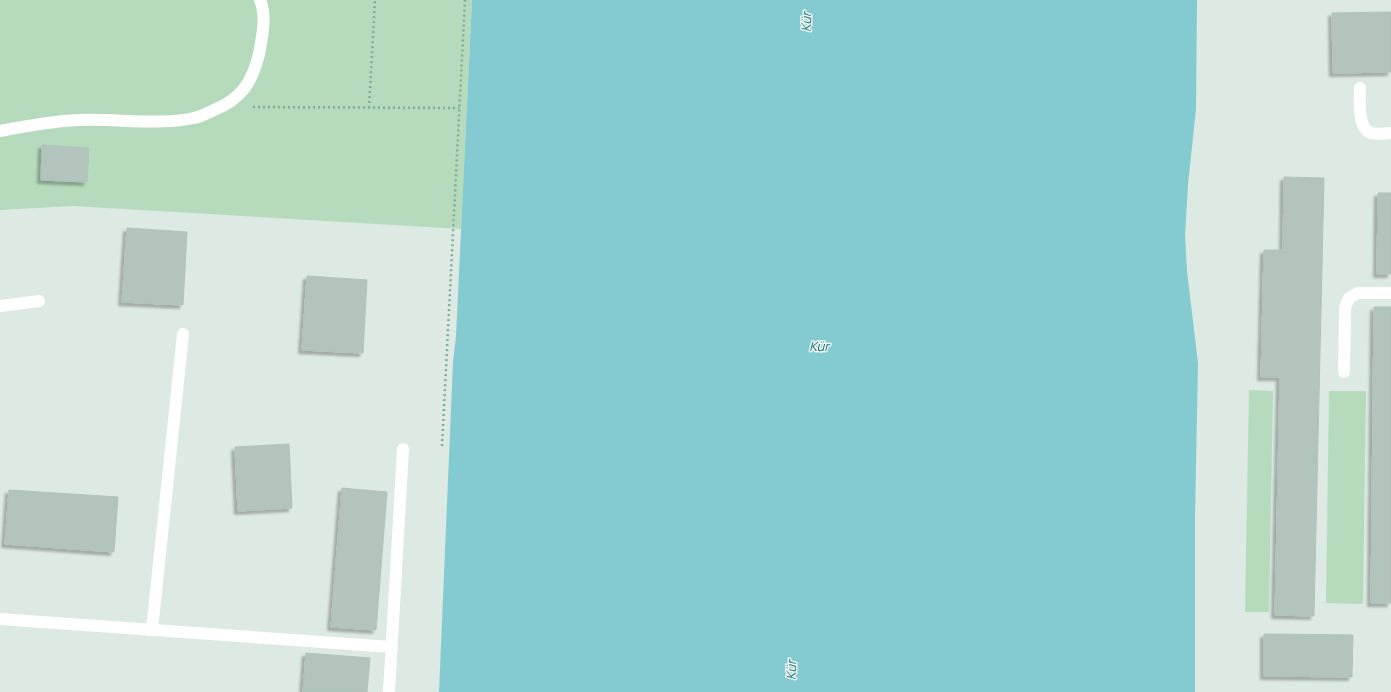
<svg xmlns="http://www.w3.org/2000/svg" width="1391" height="692" viewBox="0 0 1391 692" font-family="Manrope,sans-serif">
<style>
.green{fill:#b5dbbc}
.water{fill:#83cbd0}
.building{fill:#b2c4bb;stroke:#afc3b9;filter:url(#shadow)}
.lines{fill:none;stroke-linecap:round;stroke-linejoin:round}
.path{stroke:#7dad9a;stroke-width:2.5;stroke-dasharray:2 3;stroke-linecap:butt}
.lane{stroke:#fff;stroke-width:12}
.street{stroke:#fff;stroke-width:12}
.labels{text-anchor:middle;stroke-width:3;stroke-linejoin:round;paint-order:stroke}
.water-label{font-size:13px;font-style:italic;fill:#196c74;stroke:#edf6f1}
</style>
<defs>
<filter id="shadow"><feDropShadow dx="-3.5" dy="3.5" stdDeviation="1" flood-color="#0004"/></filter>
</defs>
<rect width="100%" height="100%" fill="#dde9e3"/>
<g class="green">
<polygon points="0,0 472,0 461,229 73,206 0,210"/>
<polygon points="1249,390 1273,391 1269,612 1245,612"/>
<polygon points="1329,391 1366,391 1363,604 1326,603"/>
</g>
<polygon class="water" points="472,0 1197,0 1196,109 1188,185 1185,235 1187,271 1198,363 1195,517 1195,692 439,692 453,362 456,336"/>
<g class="building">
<polygon points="1391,12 1391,72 1333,73 1332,13"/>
<polygon points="42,145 89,148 87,182 41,180"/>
<polygon points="1284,177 1324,178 1314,616 1275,615 1280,377 1261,377 1264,250 1283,250"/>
<polygon points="1378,193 1391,193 1391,274 1377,274"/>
<polygon points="127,228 187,232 183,305 122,302"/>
<polygon points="307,276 367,280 363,353 302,350"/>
<polygon points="1374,307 1391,307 1391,603 1371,603"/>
<polygon points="289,444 292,508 238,511 235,447"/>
<polygon points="342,488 387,492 376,630 331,627"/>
<polygon points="9,490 118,497 114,552 5,544"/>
<polygon points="1264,634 1353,635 1352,677 1264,676"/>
<polygon points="306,653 370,658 367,692 303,692"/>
</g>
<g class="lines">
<g class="path">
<polyline points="253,107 459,108"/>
<polyline points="369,108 375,0"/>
<polyline points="442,446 465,0"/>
</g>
<g class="lane">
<path d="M1360 88C1360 101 1357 128 1371 133 1377 135 1385 133 1391 133"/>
<path d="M0 131C26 126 52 121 78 120 117 118 156 126 194 118 200 117 207 113 214 110 241 99 252 83 259 54 262 38 267 16 260 0"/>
<polyline points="1344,372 1345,308 1349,298 1358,293 1391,293"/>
</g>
<g class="street">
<polyline points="0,306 39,301"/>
<polyline points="0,619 392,647"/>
<polyline points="152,630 183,334"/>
<polyline points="389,692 403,449"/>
</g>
</g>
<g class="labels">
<g class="water-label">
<text transform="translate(806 22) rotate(-89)" y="5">Kür</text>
<text x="819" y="351">Kür</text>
<text transform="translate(791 670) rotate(-89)" y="5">Kür</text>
</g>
</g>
</svg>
